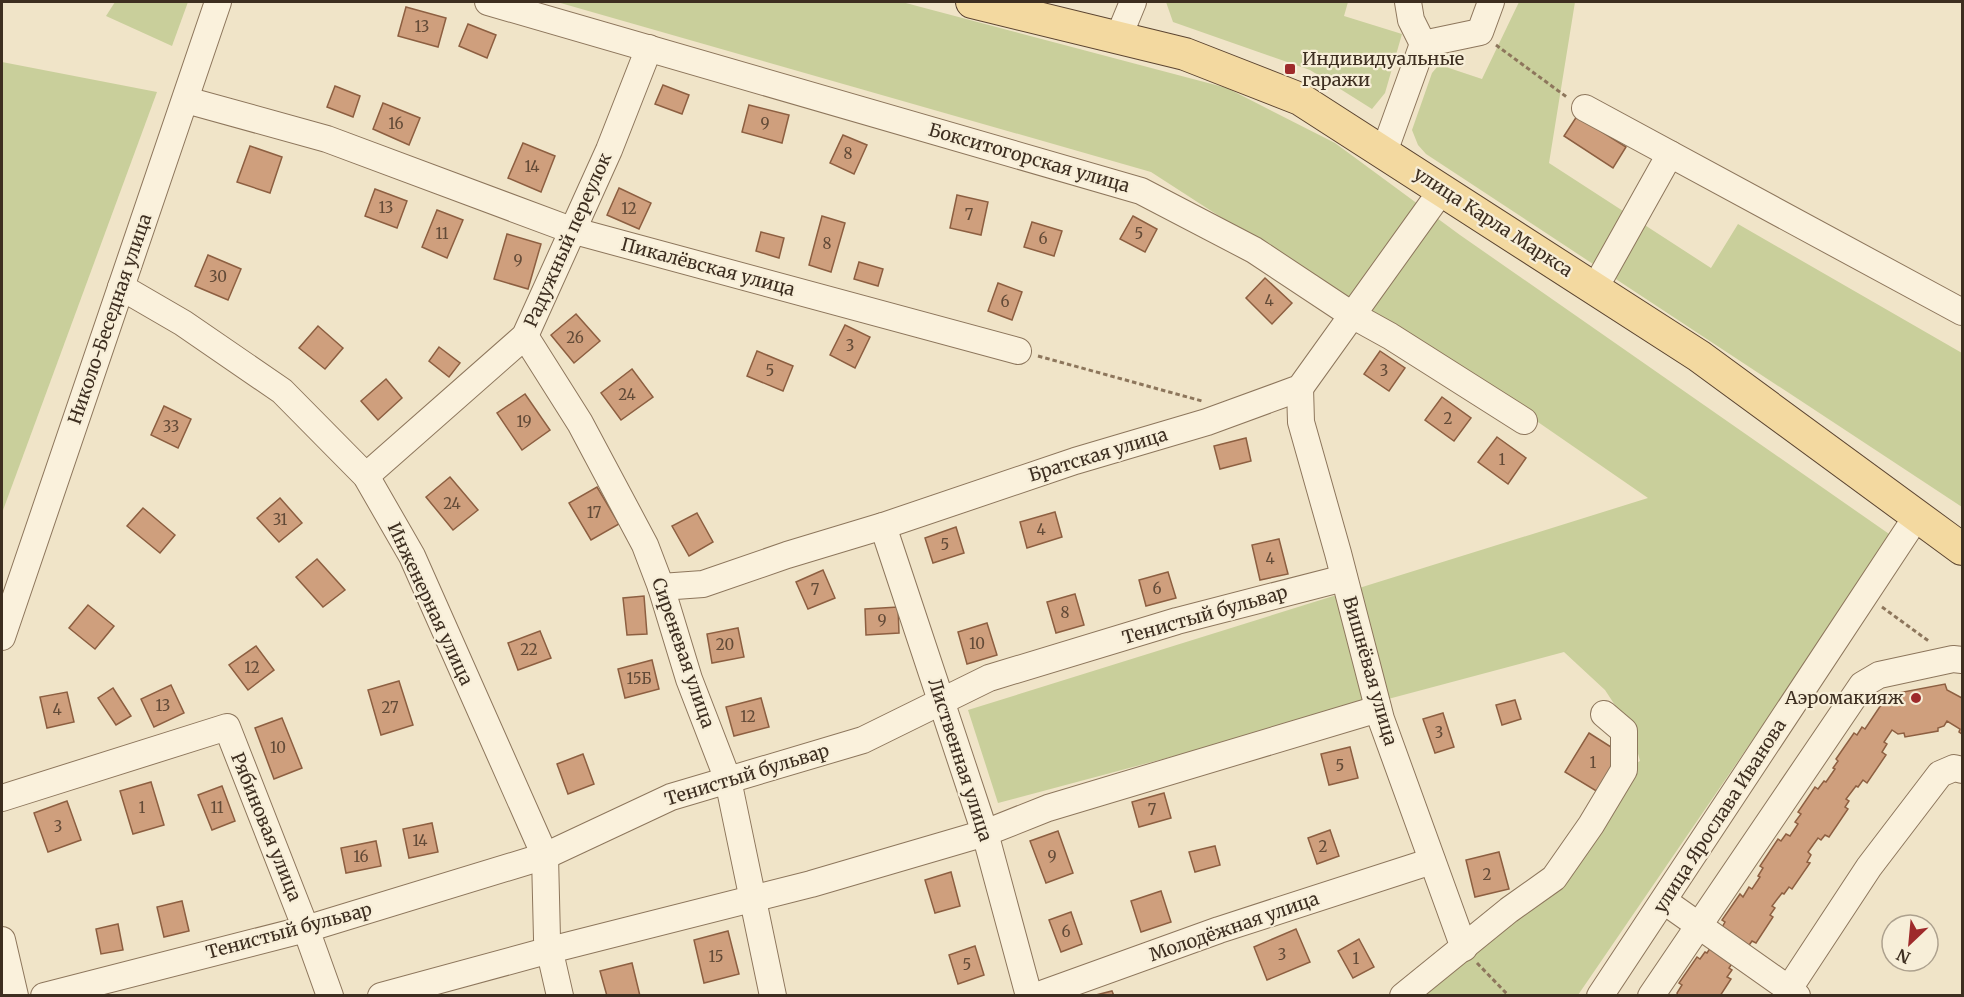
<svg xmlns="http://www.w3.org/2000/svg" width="1964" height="997" viewBox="0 0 1964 997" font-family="Merriweather,serif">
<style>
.green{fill:#c9cf9b}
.building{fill:#cf9f7d;stroke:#8d5f41;stroke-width:1.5}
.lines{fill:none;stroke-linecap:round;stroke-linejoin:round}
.minor-casing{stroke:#8d765c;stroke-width:28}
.major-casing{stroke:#5b4430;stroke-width:34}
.path{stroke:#8d765c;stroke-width:3;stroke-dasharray:4.5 3;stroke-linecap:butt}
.minor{stroke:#faf1dc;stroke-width:26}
.major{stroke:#f3d9a0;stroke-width:32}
.poi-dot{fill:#9e2a2b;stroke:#f7eed8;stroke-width:2}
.labels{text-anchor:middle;stroke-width:4.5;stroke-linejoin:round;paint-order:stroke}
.number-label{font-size:15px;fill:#624a37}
.poi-label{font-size:18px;fill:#3d2e20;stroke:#f7eed8;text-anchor:start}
.street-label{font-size:18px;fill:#3d2e20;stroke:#f7eed8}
</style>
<rect width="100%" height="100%" fill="#f0e4c8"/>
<g class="green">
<polygon points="115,2 188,2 172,46 106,16"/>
<polygon points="557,2 902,2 1227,88 1335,143 1460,235 1892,536 1578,995 1416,995 1509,924 1624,770 1640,761 1632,731 1605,690 1564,652 998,803 968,710 1648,498 1535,420 1151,172"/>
<polygon points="1166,2 1348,2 1344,16 1402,34 1385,93 1372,109 1310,70 1173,22"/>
<polygon points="1519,2 1575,2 1549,163 1711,268 1738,224 1962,353 1962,507 1426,154 1418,145 1412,130 1432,73 1437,67 1446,67 1482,79"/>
<polygon points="2,62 157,92 2,513"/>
</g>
<g class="building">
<polygon points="406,7 446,18 438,47 398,36"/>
<polygon points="468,24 496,35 487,58 459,46"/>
<polygon points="663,85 689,95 682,114 655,104"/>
<polygon points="335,86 360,96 353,117 327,107"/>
<polygon points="383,103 420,118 409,145 373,129"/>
<polygon points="749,105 789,115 782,143 742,132"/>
<polygon points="1577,116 1626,147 1613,168 1564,136"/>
<polygon points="843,135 867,145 854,174 830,163"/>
<polygon points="523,143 555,156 541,192 508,178"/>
<polygon points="250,146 282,157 270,193 237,182"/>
<polygon points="619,188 651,203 639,229 607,215"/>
<polygon points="375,189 407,201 397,228 365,216"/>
<polygon points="957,195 988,202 981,235 950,228"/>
<polygon points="437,210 463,220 447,258 422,247"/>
<polygon points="822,216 845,223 831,272 809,265"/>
<polygon points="1133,216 1157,229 1145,252 1120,239"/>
<polygon points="1032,222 1062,231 1054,256 1024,247"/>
<polygon points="761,232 784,238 779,258 756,251"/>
<polygon points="507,234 541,244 528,289 494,279"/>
<polygon points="208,255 241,269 228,300 195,286"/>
<polygon points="859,262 883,269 878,286 854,279"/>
<polygon points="1265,278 1292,303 1272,324 1246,298"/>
<polygon points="998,283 1022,292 1012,320 988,311"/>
<polygon points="576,314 600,341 574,363 551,335"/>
<polygon points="845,325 870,337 855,368 830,355"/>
<polygon points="318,326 343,348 325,369 299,348"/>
<polygon points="439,347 460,363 449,377 429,361"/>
<polygon points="757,351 793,366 783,391 747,376"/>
<polygon points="1380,351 1405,368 1389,391 1364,374"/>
<polygon points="632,369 653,397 621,420 601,393"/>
<polygon points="386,379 402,398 378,420 361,401"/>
<polygon points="525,394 550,430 522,450 497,413"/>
<polygon points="1442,397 1471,418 1454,441 1425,420"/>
<polygon points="164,406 191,419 178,448 151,435"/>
<polygon points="1497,437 1526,458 1508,484 1478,462"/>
<polygon points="1246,438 1251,461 1220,469 1214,446"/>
<polygon points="450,477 478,510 453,530 426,497"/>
<polygon points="597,487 619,524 591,540 569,503"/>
<polygon points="280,498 302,523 279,542 257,518"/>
<polygon points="143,508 175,535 160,553 127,526"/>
<polygon points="1055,512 1062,537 1027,548 1020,522"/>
<polygon points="697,513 713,542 689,556 672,526"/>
<polygon points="956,527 964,553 933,563 925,538"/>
<polygon points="1279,539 1288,574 1260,580 1252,545"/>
<polygon points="317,559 345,590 323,607 296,577"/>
<polygon points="823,570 835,598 808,609 796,582"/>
<polygon points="1168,572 1176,598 1146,606 1139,580"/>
<polygon points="1075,594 1084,625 1056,633 1047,602"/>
<polygon points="644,596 647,634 627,635 623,598"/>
<polygon points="88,605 114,626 95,649 69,628"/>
<polygon points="898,607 899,633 866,635 865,609"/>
<polygon points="987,623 997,655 967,664 958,632"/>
<polygon points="738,628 744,657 712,663 707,634"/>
<polygon points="540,631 551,658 518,670 508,643"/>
<polygon points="256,646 274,670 248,690 229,665"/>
<polygon points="652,660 659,689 625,698 618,669"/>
<polygon points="399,681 413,725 381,735 368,690"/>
<polygon points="1945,684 1947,690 1962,698 1962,734 1959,732 1960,729 1947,721 1944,726 1938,728 1938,731 1905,737 1904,733 1898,734 1892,730 1884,742 1887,744 1882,752 1886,755 1867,783 1863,780 1858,787 1856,786 1846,799 1849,801 1845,807 1848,809 1829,837 1825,835 1821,840 1818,838 1808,852 1811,855 1807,862 1810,863 1792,889 1789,887 1784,894 1782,893 1772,906 1775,908 1770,915 1773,917 1756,943 1752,941 1747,948 1744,945 1729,968 1732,970 1727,977 1731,979 1720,996 1678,996 1677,993 1682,985 1679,983 1697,957 1700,959 1705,952 1707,953 1722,930 1721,929 1725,922 1722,920 1740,894 1743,897 1749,887 1752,889 1760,877 1758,876 1763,868 1760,866 1778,839 1781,841 1786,834 1790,836 1798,824 1795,822 1801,814 1798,812 1815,787 1818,789 1824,781 1826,782 1835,769 1833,768 1838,761 1836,759 1854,733 1857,735 1862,727 1865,729 1883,702 1882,696"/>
<polygon points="171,685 184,713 154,727 141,699"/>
<polygon points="113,688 131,716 116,725 98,698"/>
<polygon points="67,692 74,722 47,728 40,697"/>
<polygon points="761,698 769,727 734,736 726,707"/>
<polygon points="1515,700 1521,719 1502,725 1496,705"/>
<polygon points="1443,713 1454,747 1435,753 1423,719"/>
<polygon points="282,718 302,768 274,779 255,728"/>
<polygon points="1589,733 1622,754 1598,792 1565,772"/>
<polygon points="1350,747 1358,778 1329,785 1321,754"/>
<polygon points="583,754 594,784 568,794 557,764"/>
<polygon points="151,782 164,825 133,834 120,791"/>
<polygon points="222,786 235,821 212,830 198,795"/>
<polygon points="1164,793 1171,818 1139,827 1132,802"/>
<polygon points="67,801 81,840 48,852 34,813"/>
<polygon points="432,823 438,852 409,858 403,829"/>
<polygon points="1330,830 1339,856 1317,864 1308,838"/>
<polygon points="1058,831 1073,873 1046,883 1030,841"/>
<polygon points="376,841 381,866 346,873 341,848"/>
<polygon points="1215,846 1220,865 1195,872 1189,852"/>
<polygon points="1499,852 1509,889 1475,897 1466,860"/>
<polygon points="951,872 960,906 935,913 925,880"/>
<polygon points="1161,891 1171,922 1141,932 1131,901"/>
<polygon points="182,901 189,931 164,937 157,907"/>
<polygon points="1071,912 1082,944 1061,952 1049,920"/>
<polygon points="118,924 123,950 101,954 96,929"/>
<polygon points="1296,929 1310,962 1267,980 1254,947"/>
<polygon points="728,931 739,974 704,983 694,940"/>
<polygon points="1359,939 1374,967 1353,978 1338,951"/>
<polygon points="975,946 984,975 958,984 949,955"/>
<polygon points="632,963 640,996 607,996 600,971"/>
<polygon points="1112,991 1114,996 1092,996"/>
</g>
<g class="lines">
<g class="minor-casing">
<g id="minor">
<polyline points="488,2 1141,191 1254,250 1352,315 1390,336 1524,421"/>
<polyline points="1408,2 1411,20 1423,44"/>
<polyline points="1119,36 1133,2"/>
<polyline points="186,100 327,139 571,230 1018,351"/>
<polyline points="1585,108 1962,312"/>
<polyline points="1384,152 1423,44 1480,32 1491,2"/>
<polyline points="121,287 183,323 282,391 366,476 412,556 545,856 547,939 560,996"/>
<polyline points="1595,288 1670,154"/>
<polyline points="525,336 580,423 645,545 661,587 689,679 728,780 773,996"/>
<polyline points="1300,388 1301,422 1338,553 1381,719 1464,948"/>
<polyline points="366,476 525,336 609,150 649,48"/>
<polyline points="883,526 985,833 1029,996"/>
<polyline points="661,587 703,584 787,555 883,526 1075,461 1207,422 1300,388 1442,190"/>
<polyline points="2,637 218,2"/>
<polyline points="2,798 227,727 306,929 330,996"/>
<polyline points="1664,901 1793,992"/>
<polyline points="2,940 15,996"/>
<polyline points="44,996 306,929 545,856 671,797 863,740 989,678 1177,621 1344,578"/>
<polyline points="381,996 550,950 811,884 985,833 1048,808 1378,709"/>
<polyline points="1036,996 1219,930 1432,861"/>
<polyline points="1403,996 1509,910 1554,878 1591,825 1624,770 1624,731 1604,714"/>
<polyline points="1600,996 1917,516"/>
<polyline points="1651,996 1862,685 1879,675 1953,659 1962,660"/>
<polyline points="1797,996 1793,992 1792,984 1869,867 1940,774 1954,768 1962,770"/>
</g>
</g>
<g class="major-casing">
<polyline id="major" points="972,2 1185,54 1300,99 1699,356 1962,549"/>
</g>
<g class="path">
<polyline points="1496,45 1568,98"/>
<polyline points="1038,356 1202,401"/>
<polyline points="1882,607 1930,642"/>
<polyline points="1477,963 1509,996"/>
</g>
<use href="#minor" class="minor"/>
<use href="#major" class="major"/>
</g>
<g class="poi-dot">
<rect x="1284" y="63" width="12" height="12" rx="3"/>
<circle cx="1916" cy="698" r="6"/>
</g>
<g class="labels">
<g class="number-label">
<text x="422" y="32">13</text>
<text x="396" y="129">16</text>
<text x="765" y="129">9</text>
<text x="848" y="159">8</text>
<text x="532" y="172">14</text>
<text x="386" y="213">13</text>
<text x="629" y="214">12</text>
<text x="969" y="220">7</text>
<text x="442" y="239">11</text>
<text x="1139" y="239">5</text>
<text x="1043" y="244">6</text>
<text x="827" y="249">8</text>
<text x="518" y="266">9</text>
<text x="218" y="282">30</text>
<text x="1269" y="306">4</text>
<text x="1005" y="307">6</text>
<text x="575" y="343">26</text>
<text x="850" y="351">3</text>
<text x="770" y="376">5</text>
<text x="1384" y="376">3</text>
<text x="627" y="400">24</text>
<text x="1448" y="424">2</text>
<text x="524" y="427">19</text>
<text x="171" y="432">33</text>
<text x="1502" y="465">1</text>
<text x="452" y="509">24</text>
<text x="594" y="518">17</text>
<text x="280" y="525">31</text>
<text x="1041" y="535">4</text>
<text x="945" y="550">5</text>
<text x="1270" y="564">4</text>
<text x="1157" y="594">6</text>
<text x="815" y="595">7</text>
<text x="1065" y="618">8</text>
<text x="882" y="626">9</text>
<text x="977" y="649">10</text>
<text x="725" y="650">20</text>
<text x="529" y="655">22</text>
<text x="252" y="673">12</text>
<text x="639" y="684">15Б</text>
<text x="163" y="711">13</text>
<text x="390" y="713">27</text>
<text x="57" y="715">4</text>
<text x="748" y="722">12</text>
<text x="1439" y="738">3</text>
<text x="278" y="753">10</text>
<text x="1593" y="768">1</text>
<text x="1340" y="771">5</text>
<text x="142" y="813">1</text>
<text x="217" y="813">11</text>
<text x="1152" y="815">7</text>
<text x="58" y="832">3</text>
<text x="420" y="846">14</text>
<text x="1323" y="852">2</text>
<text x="361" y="862">16</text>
<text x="1052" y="862">9</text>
<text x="1487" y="880">2</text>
<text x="1066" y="937">6</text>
<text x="1282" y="960">3</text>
<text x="716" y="962">15</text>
<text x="1356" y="964">1</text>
<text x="967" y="970">5</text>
</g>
<g class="poi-label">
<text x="1302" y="65">Индивидуальные<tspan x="1302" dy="21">гаражи</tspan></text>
<text x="1904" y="704" text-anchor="end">Аэромакияж</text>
</g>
<g class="street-label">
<text transform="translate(1029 158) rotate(16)" y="6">Бокситогорская улица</text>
<text transform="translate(1493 222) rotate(33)" y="6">улица Карла Маркса</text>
<text transform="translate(568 240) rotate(-66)" y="6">Радужный переулок</text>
<text transform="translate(708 267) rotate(15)" y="6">Пикалёвская улица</text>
<text transform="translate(110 319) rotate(-71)" y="6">Николо-Беседная улица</text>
<text transform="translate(1098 455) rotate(-17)" y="6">Братская улица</text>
<text transform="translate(430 604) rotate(65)" y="6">Инженерная улица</text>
<text transform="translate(1205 615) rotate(-16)" y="6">Тенистый бульвар</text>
<text transform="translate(683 653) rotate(71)" y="6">Сиреневая улица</text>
<text transform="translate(1370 671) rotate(74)" y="6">Вишнёвая улица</text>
<text transform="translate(960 760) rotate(72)" y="6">Лиственная улица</text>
<text transform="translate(747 775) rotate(-17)" y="6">Тенистый бульвар</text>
<text transform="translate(1720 816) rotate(-57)" y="6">улица Ярослава Иванова</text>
<text transform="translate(266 827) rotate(68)" y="6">Рябиновая улица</text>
<text transform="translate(1234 927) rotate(-19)" y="6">Молодёжная улица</text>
<text transform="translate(289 931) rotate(-15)" y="6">Тенистый бульвар</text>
</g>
</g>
<rect width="1964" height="997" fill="none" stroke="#3d2e20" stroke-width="6"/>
<g transform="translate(1910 943) rotate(206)"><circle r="28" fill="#f7eed8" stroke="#ada18e" stroke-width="1.5"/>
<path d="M0-4.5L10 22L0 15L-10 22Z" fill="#9e2a2b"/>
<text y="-9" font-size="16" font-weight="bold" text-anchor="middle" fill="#3d2e20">N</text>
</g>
</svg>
